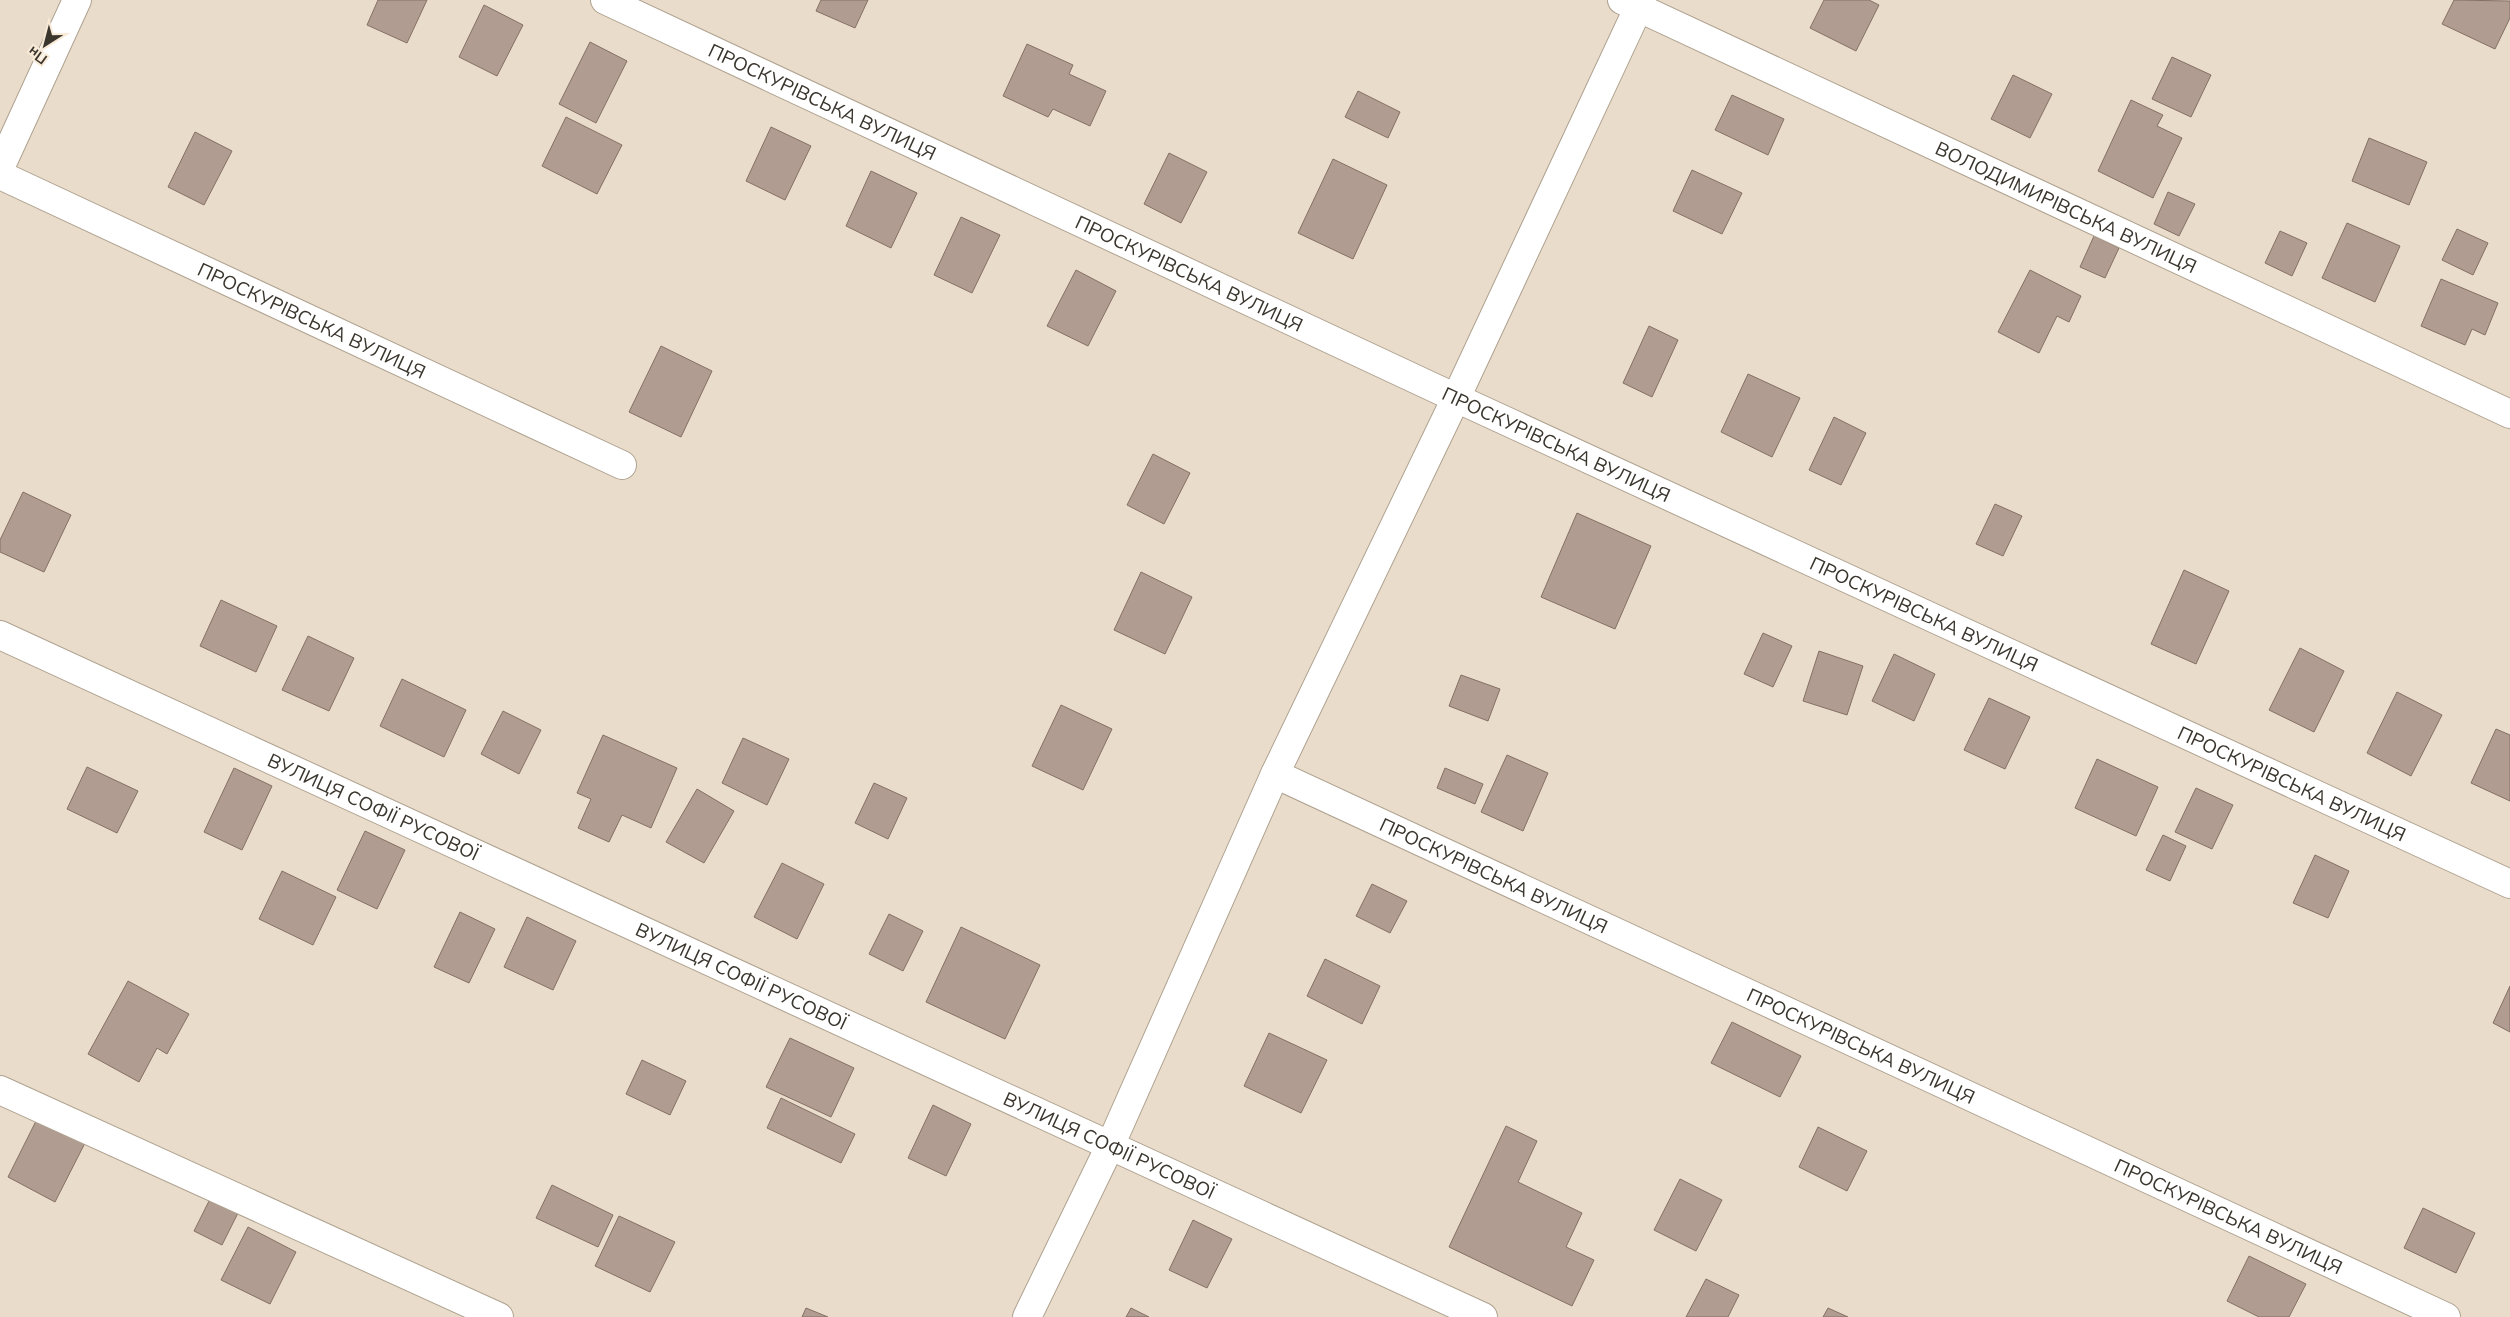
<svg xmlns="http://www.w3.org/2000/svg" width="2510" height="1317" viewBox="0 0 2510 1317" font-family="Mulish,sans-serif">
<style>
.building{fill:#b19c91;stroke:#847065}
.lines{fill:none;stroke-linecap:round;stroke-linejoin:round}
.minor-casing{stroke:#afa290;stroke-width:30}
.minor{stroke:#fff;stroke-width:28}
.labels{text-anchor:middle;stroke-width:5;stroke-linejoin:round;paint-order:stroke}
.street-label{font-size:19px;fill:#3a352d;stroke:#f8ead7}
</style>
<rect width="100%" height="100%" fill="#eadcca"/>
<g class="building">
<polygon points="378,0 427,0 407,43 367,25"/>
<polygon points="821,0 868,0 855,28 816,11"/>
<polygon points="1824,0 1869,0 1879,5 1856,51 1810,28"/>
<polygon points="2454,0 2510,1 2510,18 2495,49 2442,24"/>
<polygon points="484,5 523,25 497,76 459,57"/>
<polygon points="590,42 627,61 596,123 559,104"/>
<polygon points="1027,44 1073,65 1069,74 1106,91 1090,126 1053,109 1048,117 1003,96"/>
<polygon points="2172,57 2211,75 2191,117 2152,99"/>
<polygon points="2013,75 2052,94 2030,138 1991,119"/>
<polygon points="1358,91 1400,112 1388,138 1345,117"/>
<polygon points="1732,95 1784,119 1768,155 1715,130"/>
<polygon points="2131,100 2163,115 2157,126 2182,138 2153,198 2098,171"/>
<polygon points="566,117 622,145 597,194 542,166"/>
<polygon points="771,127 811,146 785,200 746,181"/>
<polygon points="195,132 232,151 204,205 168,187"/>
<polygon points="2369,138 2427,162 2409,205 2352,181"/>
<polygon points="1169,153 1207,172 1181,223 1144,204"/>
<polygon points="1333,159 1387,185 1353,259 1298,233"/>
<polygon points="1692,170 1742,193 1722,234 1673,211"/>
<polygon points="871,171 917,193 891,248 846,226"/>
<polygon points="2168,192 2195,204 2179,236 2154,224"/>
<polygon points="961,217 1000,235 972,293 934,275"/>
<polygon points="2347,223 2400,246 2375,302 2322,278"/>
<polygon points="2457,229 2488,243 2473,275 2442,260"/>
<polygon points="2280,231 2307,243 2292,276 2265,263"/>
<polygon points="2094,236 2119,248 2105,278 2080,267"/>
<polygon points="1076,270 1116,291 1088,346 1047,326"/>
<polygon points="2030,270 2081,296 2069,322 2057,316 2039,353 1998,332"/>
<polygon points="2441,279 2498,303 2485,335 2472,329 2465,345 2421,326"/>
<polygon points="1649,326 1678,340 1652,397 1623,383"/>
<polygon points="661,346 712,371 681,437 629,412"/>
<polygon points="1748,374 1800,398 1772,457 1721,432"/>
<polygon points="1834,417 1866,433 1841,485 1809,470"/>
<polygon points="1153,454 1190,473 1164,524 1127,505"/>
<polygon points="23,492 71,515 44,572 0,552 0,540"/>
<polygon points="1995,504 2022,516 2003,556 1976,544"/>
<polygon points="1577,513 1651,546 1615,629 1541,597"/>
<polygon points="2184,570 2229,591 2196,664 2151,644"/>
<polygon points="1141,572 1192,597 1165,654 1114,630"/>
<polygon points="221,600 277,626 256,672 200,646"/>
<polygon points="1763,633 1792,646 1773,687 1744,674"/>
<polygon points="308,636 354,658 329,711 282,690"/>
<polygon points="2300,648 2344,671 2314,732 2269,710"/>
<polygon points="1819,651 1863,666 1847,715 1803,701"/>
<polygon points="1894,654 1935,674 1914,721 1872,701"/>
<polygon points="1461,675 1500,689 1488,721 1449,706"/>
<polygon points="402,679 466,710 444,757 380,726"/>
<polygon points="2397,692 2442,715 2411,776 2367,753"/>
<polygon points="1989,698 2030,717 2005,769 1964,750"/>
<polygon points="1061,705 1112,729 1083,790 1032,766"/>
<polygon points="503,711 541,730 519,774 481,754"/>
<polygon points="2496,729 2510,735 2510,801 2471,783"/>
<polygon points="603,735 677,768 651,828 622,815 609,842 578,828 591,799 577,793"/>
<polygon points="743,738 789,759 767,805 722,783"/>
<polygon points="1507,755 1548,773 1523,831 1481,812"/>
<polygon points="2097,759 2158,787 2136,836 2075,808"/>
<polygon points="87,767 138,791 117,833 67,809"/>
<polygon points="234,768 272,786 242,850 204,832"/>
<polygon points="1445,768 1483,784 1475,804 1437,788"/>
<polygon points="874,783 907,798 888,839 855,823"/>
<polygon points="2196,788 2233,805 2212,849 2175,832"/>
<polygon points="697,789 734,811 704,863 666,842"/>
<polygon points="365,831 405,850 377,909 337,890"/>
<polygon points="2163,835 2186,846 2170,881 2146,870"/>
<polygon points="2315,855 2349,871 2328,918 2293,903"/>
<polygon points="782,863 824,884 797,939 754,917"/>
<polygon points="282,871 336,897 313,945 259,919"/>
<polygon points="1372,884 1407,901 1390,933 1356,916"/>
<polygon points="460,912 495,929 469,983 434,967"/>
<polygon points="889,914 923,931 903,971 869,954"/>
<polygon points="527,917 576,941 553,990 504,967"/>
<polygon points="961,927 1040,965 1005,1039 926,1002"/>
<polygon points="1325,959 1380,986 1362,1024 1307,996"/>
<polygon points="128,981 189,1014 167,1054 157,1048 139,1082 88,1054"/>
<polygon points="2510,986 2510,1032 2493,1023"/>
<polygon points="1732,1022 1801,1056 1780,1097 1711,1063"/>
<polygon points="1269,1033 1327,1060 1301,1113 1244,1086"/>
<polygon points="790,1038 854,1068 831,1117 766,1087"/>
<polygon points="642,1060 686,1081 670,1115 626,1094"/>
<polygon points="781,1098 855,1134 841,1163 767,1128"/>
<polygon points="933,1105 971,1124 946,1176 908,1158"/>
<polygon points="37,1119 85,1143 55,1202 8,1177"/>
<polygon points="1506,1126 1537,1141 1518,1182 1582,1213 1566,1247 1594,1260 1572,1306 1449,1247"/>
<polygon points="1818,1127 1867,1151 1847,1191 1799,1167"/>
<polygon points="1680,1179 1722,1200 1696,1251 1654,1230"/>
<polygon points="552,1185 613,1215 598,1247 536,1218"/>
<polygon points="210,1199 238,1213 222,1245 194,1231"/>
<polygon points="2423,1208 2475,1233 2456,1273 2404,1248"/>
<polygon points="619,1216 675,1242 650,1292 595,1266"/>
<polygon points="1193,1220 1232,1239 1207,1288 1169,1270"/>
<polygon points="248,1227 296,1252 270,1304 221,1280"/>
<polygon points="2249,1256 2306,1284 2289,1317 2259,1317 2227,1301"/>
<polygon points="1706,1279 1739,1295 1728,1317 1686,1317"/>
<polygon points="806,1308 828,1317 802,1317"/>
<polygon points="1131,1308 1149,1317 1126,1317"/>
<polygon points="1828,1308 1848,1317 1823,1317"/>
</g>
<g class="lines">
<g class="minor-casing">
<g id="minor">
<path id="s1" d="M605 0 1456 398 2510 884"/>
<path id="s2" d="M1622 0 2510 414"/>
<polyline points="0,168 77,0"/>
<path id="s3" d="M0 175 622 465"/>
<path id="s4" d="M0 635 1483 1317"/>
<path id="s5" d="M1275 774 2446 1317"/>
<polyline points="0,1090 499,1317"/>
<polyline points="1027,1317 1110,1146 1275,774 1456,398 1642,0"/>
</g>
</g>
<use href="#minor" class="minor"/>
</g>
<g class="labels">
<g class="street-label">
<text dy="7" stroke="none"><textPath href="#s1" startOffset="240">ПРОСКУРІВСЬКА ВУЛИЦЯ</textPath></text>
<text dy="7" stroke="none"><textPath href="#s2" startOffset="490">ВОЛОДИМИРІВСЬКА ВУЛИЦЯ</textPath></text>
<text dy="7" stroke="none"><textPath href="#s1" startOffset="645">ПРОСКУРІВСЬКА ВУЛИЦЯ</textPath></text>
<text dy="7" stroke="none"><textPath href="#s3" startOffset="344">ПРОСКУРІВСЬКА ВУЛИЦЯ</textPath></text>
<text dy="7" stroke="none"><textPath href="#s1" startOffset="1050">ПРОСКУРІВСЬКА ВУЛИЦЯ</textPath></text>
<text dy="7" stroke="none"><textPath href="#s1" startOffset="1455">ПРОСКУРІВСЬКА ВУЛИЦЯ</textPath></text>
<text dy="7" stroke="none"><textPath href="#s1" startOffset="1860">ПРОСКУРІВСЬКА ВУЛИЦЯ</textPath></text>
<text dy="7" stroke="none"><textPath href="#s4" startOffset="411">ВУЛИЦЯ СОФІЇ РУСОВОЇ</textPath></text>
<text dy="7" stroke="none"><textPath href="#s5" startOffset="241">ПРОСКУРІВСЬКА ВУЛИЦЯ</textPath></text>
<text dy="7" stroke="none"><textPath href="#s4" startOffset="816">ВУЛИЦЯ СОФІЇ РУСОВОЇ</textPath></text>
<text dy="7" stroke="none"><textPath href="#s5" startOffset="646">ПРОСКУРІВСЬКА ВУЛИЦЯ</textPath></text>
<text dy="7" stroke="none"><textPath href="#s4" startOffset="1221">ВУЛИЦЯ СОФІЇ РУСОВОЇ</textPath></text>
<text dy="7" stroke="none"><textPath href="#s5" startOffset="1051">ПРОСКУРІВСЬКА ВУЛИЦЯ</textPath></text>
</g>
</g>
<g transform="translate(45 45) rotate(216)" stroke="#f8ead7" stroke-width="4" paint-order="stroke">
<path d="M0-4L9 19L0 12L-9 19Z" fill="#3a352d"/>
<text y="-8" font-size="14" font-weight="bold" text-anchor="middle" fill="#3a352d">Пн</text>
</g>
</svg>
